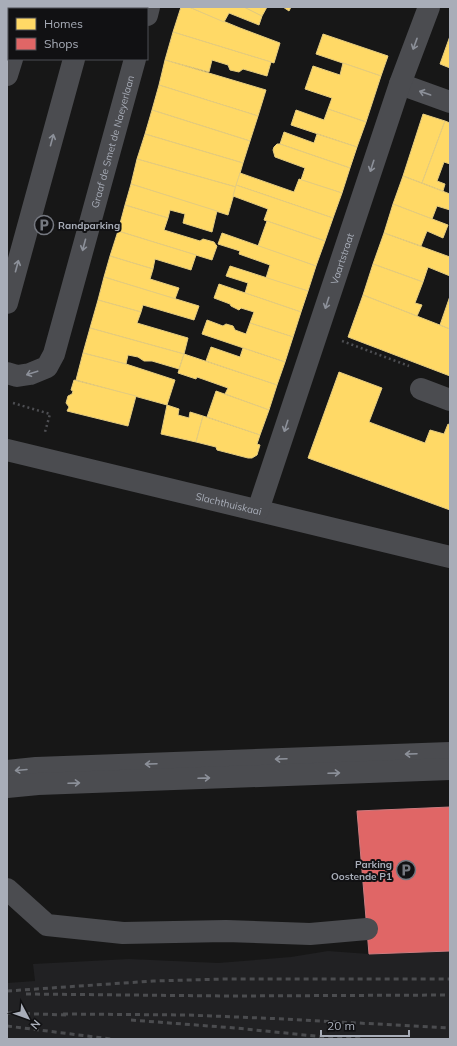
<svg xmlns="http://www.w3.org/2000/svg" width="457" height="1046" viewBox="0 0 457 1046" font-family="Mulish,sans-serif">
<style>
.built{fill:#212123}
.homes{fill:#ffd966;stroke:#e5cc7f}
.shops{fill:#e06666;stroke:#cf7b7f}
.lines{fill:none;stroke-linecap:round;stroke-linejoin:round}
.path{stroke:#4d4e52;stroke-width:2.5;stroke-dasharray:2 3;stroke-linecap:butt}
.minor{stroke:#4b4c50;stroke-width:22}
.rail{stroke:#4b4c4f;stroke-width:3;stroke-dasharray:5 4;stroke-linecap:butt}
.oneway{stroke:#8c9099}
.labels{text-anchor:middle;stroke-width:4;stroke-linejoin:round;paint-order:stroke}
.street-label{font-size:10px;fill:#a8adb8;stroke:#111113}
.poi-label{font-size:10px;font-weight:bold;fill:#a8adb8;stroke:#111113;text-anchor:start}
</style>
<rect width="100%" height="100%" fill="#171717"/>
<polygon class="built" points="328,951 369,954 450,951 450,1039 7,1039 7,983 35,981 33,964 129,959 218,963 291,957"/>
<g class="homes">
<polygon points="181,7 189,7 240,28 280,43 274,63 173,32"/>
<polygon points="189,7 244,7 262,16 259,25 229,13 224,22"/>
<polygon points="244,7 267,7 262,16"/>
<polygon points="283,7 291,7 289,11"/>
<polygon points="173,32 271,62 267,76 243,69 239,72 230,70 228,65 212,60 209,72 165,60"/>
<polygon points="323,34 388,56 381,76 316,54"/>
<polygon points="450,36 450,68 440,64"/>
<polygon points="165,60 266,90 258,116 159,85"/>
<polygon points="343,63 381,76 366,122 328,109 332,98 305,89 313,66 340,75"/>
<polygon points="159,85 258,116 250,141 152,110"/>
<polygon points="328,109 366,122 357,147 291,125 296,110 324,120"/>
<polygon points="152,110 250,141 243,163 145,134"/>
<polygon points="423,114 445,121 422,183 403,176"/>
<polygon points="445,121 450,123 450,164 444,162 437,181 445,184 443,191 422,183"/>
<polygon points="284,132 314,143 317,134 357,147 350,168 280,144"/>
<polygon points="145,134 243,163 236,187 137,159"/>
<polygon points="277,144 280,144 350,168 342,193 301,180 305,168 275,157 273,150 274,147"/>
<polygon points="137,159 236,187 228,215 131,184"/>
<polygon points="240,173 294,192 299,179 342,193 333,218 236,185"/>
<polygon points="403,176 450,194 450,210 437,206 432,219 393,204"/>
<polygon points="131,184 217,211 212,232 183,223 185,214 170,210 168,218 125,205"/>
<polygon points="236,185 333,218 325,241 264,220 268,209 233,196"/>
<polygon points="393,204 448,225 443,238 427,231 421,246 384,233"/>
<polygon points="125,205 168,218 164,230 200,241 203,239 214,242 216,245 217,246 212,260 118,231"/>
<polygon points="267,221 325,241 316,266 258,246"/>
<polygon points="118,231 196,255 191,270 155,259 153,269 110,256"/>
<polygon points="222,233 316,266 308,291 266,278 270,265 239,254 240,251 218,244"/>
<polygon points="384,233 450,257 450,276 428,267 423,282 373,264"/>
<polygon points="110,256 153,269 150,279 179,288 175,299 104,277"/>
<polygon points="373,264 423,282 415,303 422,305 417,316 363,295"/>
<polygon points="230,266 308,291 301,312 245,293 248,283 226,276"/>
<polygon points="104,277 199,306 194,320 143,305 141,312 98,300"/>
<polygon points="219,284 301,312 293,337 250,323 254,312 241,308 239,310 231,306 230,304 214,298"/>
<polygon points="363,295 450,329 450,376 348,337"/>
<polygon points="450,296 450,329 440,325"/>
<polygon points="98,300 141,312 137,323 188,338 184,354 90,328"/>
<polygon points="207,320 223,326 226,324 233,326 235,330 246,334 250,323 293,337 285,362 202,334"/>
<polygon points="90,328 184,354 179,369 152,361 144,361 138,357 128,355 126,364 83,353"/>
<polygon points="211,347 240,357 243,348 285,362 277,385 206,361"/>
<polygon points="83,353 126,364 175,380 167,405 76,380"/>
<polygon points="184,354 277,385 269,410 225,394 228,388 197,377 196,379 178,373"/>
<polygon points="339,372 382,388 369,422 425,443 430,430 444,434 448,424 450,425 450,510 308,458"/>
<polygon points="74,380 136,396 128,426 67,411 69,407 66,403 68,396 72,394 73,391 71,390"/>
<polygon points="216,391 269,410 260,435 207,417"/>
<polygon points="167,405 179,409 178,415 189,418 190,412 203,416 196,442 161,434"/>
<polygon points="203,416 260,435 257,444 260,445 257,455 252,458 248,458 217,450 216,447 196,442"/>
</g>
<polygon class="shops" points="450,807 450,951 369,954 357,811"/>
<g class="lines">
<g class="path">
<polyline points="342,341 409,366"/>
<polyline points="13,403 50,414 45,432"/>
</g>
<g class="minor">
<polyline points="26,9 27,7"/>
<polyline points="88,9 89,7"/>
<polyline points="147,15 149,7"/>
<polyline points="7,75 12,59"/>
<polyline points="400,84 450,102"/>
<polyline points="7,303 74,59"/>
<path id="s1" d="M7 373 17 376 30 374 47 367 54 354 135 59"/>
<polyline points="421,389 450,400"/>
<path id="s2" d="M7 450 450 557"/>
<path id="s3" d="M258 510 400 84 429 7"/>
<polyline points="7,771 36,768 450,753"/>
<polyline points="7,787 38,784 450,769"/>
<polyline points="7,889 47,925 123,933 226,931 310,934 367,929"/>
</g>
<g class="rail">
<polyline points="7,991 153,981 225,979 450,979"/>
<polyline points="26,994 229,996 450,995"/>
<polyline points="7,1013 67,1015"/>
<polyline points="63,1014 188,1015 284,1019 450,1028"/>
<polyline points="131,1020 235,1028 325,1037 364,1039"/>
<polyline points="7,1026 111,1039"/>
</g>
</g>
<defs><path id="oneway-shaft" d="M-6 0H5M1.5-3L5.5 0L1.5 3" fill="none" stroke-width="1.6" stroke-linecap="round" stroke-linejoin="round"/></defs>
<g class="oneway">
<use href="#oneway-shaft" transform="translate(415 44) rotate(110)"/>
<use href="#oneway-shaft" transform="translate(425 93) rotate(-161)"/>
<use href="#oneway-shaft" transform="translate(52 140) rotate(-75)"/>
<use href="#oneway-shaft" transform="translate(372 166) rotate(108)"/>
<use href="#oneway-shaft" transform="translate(84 245) rotate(105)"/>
<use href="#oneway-shaft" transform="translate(17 266) rotate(-75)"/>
<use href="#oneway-shaft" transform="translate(327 303) rotate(108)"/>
<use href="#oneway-shaft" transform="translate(32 373) rotate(162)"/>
<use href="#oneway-shaft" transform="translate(286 426) rotate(108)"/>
<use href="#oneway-shaft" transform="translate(411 754) rotate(178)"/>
<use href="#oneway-shaft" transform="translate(281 759) rotate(178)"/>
<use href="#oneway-shaft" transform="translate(151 764) rotate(178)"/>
<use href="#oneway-shaft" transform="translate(21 770) rotate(175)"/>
<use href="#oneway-shaft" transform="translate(334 773) rotate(-2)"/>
<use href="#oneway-shaft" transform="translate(204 778) rotate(-2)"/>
<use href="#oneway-shaft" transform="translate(74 783) rotate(-2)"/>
</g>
<defs>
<g id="parking-ring" transform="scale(1)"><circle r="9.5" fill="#111113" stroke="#757880" stroke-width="1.5"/><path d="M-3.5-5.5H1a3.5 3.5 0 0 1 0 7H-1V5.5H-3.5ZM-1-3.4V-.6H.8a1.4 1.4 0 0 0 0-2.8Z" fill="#757880"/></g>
</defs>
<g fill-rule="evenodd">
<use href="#parking-ring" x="44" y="225"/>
<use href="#parking-ring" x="406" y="870"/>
</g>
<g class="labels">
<g class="street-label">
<text dy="4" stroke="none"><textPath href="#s1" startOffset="277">Graaf de Smet de Naeyerlaan</textPath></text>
<text dy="4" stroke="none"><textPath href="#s3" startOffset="265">Vaartstraat</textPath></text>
<text dy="4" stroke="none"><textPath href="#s2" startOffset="228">Slachthuiskaai</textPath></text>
</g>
<g class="poi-label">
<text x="58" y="229">Randparking</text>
<text x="392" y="868" text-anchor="end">Parking<tspan x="392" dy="12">Oostende P1</tspan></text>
</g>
</g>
<rect width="457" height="1046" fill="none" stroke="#a8adb8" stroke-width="16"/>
<rect x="8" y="8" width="140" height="52" fill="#111113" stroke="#4d4f55"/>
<rect x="16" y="18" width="20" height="12" fill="#ffd966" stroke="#4d4f55"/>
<text x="44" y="28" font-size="12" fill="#a8adb8">Homes</text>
<rect x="16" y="38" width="20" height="12" fill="#e06666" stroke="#4d4f55"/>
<text x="44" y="48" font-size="12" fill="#a8adb8">Shops</text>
<g transform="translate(28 1018) rotate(131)" stroke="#111113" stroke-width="3" paint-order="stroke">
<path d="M0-3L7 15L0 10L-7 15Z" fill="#a8adb8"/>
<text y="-6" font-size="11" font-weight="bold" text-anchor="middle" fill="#a8adb8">N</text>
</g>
<path d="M321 1030v6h88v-6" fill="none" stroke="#a8adb8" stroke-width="2"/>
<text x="327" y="1030" font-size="12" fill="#a8adb8" stroke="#111113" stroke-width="3" paint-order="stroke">20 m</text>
</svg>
